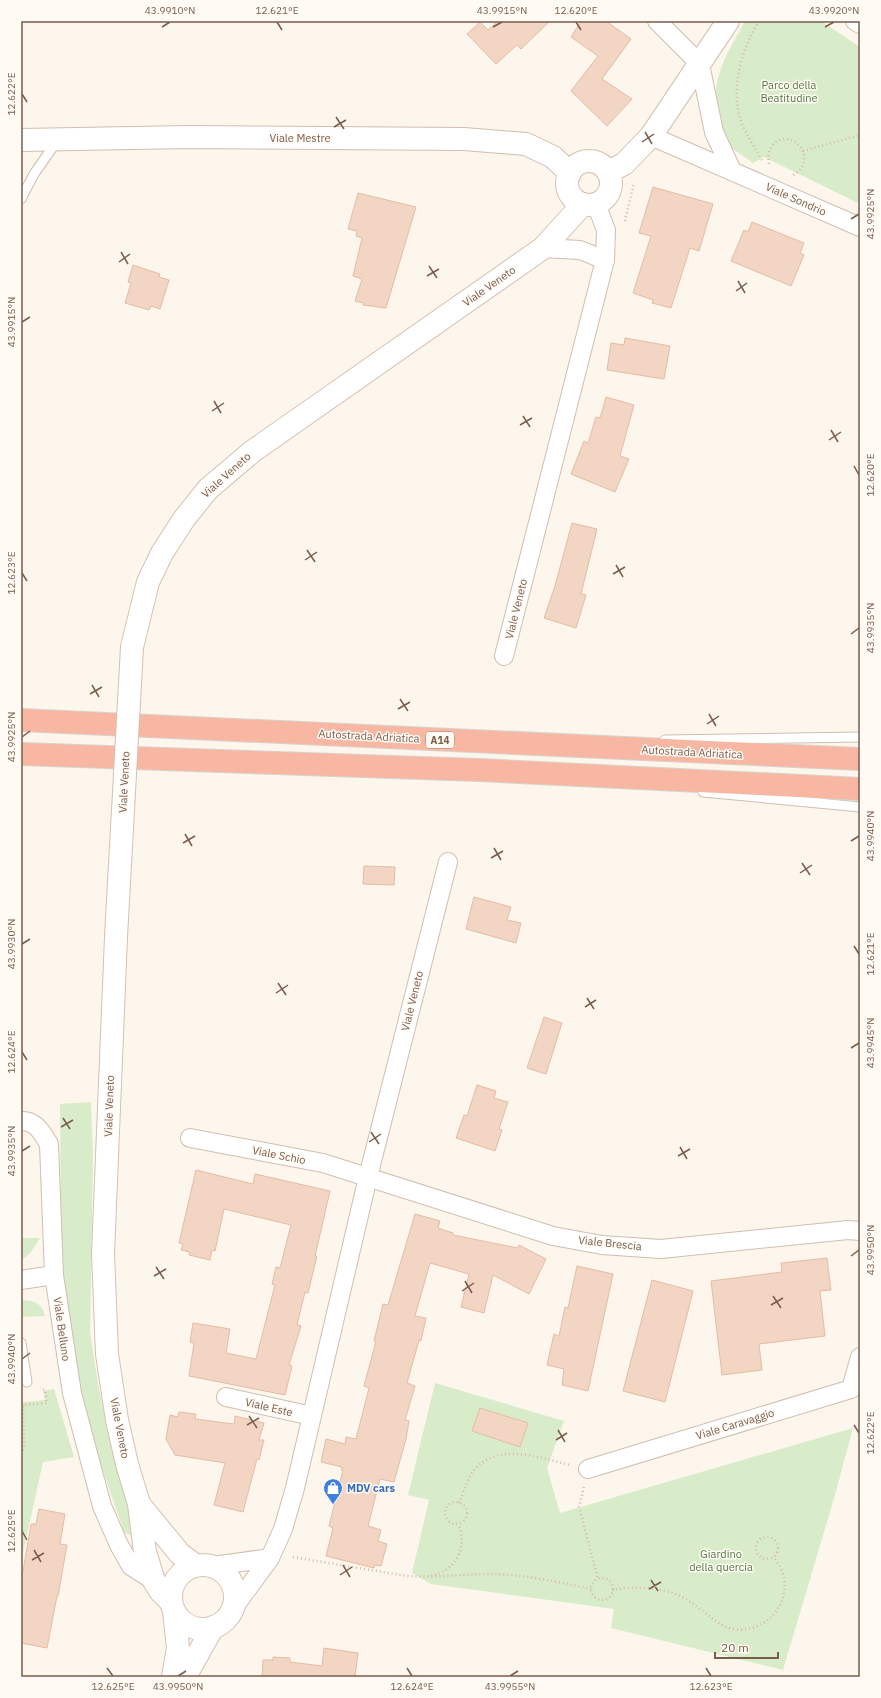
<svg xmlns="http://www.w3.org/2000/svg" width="881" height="1698" viewBox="0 0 881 1698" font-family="'IBM Plex Sans',sans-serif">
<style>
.green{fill:#d8ecc9}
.building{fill:#f3d5c3;stroke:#e6bba3}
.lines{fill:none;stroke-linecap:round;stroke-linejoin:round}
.service-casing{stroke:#d1beb0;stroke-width:11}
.minor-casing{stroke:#d1beb0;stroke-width:20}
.tertiary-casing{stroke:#d1beb0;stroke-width:24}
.secondary-casing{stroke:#d6c0b0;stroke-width:24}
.motorway-casing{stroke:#dad1cd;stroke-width:24}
.path{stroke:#d9b8a5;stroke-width:2.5;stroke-dasharray:1 3;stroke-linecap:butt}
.service{stroke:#fff;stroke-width:9}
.minor{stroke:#fff;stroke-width:18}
.tertiary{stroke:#fff;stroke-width:22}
.secondary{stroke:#fff;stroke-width:22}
.motorway{stroke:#f7b7a3;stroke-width:22}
.secondary-bridge-casing{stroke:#d6c0b0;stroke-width:24;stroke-linecap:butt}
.secondary-bridge{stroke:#fff;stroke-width:22}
.ticks{fill:none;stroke:#7a5c4d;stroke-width:1.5}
.labels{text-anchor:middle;stroke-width:3;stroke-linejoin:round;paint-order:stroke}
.shield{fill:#fffaf3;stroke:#a28b7f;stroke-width:1}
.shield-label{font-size:10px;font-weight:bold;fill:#7a5c4d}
.park-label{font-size:11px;fill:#537a41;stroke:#fffaf3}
.street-label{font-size:11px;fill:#7a5c4d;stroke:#fffaf3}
.shop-label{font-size:11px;font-weight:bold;fill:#366cbe;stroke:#fffaf3;text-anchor:start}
.neatline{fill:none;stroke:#7a5c4d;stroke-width:1.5}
.ticks-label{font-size:10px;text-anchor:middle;fill:#7a5c4d}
</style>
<rect width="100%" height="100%" fill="#fdf6ec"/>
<g class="green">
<path d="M745 21H821L860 47V204L764 157 753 163C747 158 739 154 733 149 725 142 720 129 718 119 709 80 727 54 745 21Z"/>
<path d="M91 1102 93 1156 90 1332 98 1384 111 1444 139 1540 124 1532C110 1490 94 1448 83 1405 59 1308 61 1203 60 1104Z"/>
<path d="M21 1238H40C35 1246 30 1256 21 1260Z"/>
<path d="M21 1300C34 1300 42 1303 45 1316L21 1317Z"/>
<polygon points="435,1383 564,1421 547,1468 560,1513 853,1428 835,1495 783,1670 611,1628 614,1609 431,1584 412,1573 429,1500 408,1495"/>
<polygon points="54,1389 74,1457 43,1462 21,1562 21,1393 23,1402 45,1400 43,1391"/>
</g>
<g class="building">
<polygon points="498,21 550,21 521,49 517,45 496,64 467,34 480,22 488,30"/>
<polygon points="581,21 606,21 631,39 602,79 632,99 607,126 571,91 598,56 571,37"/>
<polygon points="653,187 713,204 699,251 690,248 671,308 652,303 653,300 633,293 651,236 639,233"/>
<polygon points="358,193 416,207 386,308 363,305 364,303 355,301 362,279 353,276 362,238 356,236 357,231 348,229"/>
<polygon points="752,222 804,243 800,253 804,255 791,286 731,261 744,230 748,232"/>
<polygon points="133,265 160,274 159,277 169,280 160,309 151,306 149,310 125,303 131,283 128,282"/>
<polygon points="625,338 670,346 664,379 607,370 611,343 624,345"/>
<polygon points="606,397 634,405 620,456 629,459 615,492 571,474 584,441 588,443 596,417 600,418"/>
<polygon points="572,523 597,529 581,594 586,595 576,628 544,618 555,586"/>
<polygon points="364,866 395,867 394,885 363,884"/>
<polygon points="474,897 511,907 507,920 521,923 516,943 466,929"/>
<polygon points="544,1017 562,1023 546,1074 527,1068"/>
<polygon points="477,1085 496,1091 494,1098 508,1102 499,1129 502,1130 495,1151 456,1138 464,1115 467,1116"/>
<polygon points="196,1170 253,1184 255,1174 330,1191 315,1256 317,1256 308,1293 305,1292 297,1325 301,1326 289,1365 292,1366 285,1395 189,1376 194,1343 190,1342 193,1323 230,1329 226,1353 256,1359 275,1285 272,1284 276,1267 280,1268 291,1225 224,1209 215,1251 212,1250 210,1260 189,1255 190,1252 181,1250 183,1244 179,1243"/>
<polygon points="415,1214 440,1221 438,1228 453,1233 453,1235 518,1248 519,1245 546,1259 529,1294 493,1275 484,1313 461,1307 469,1274 430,1263 415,1316 426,1318 421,1341 419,1340 407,1383 415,1386 405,1420 409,1421 406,1439 394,1482 380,1479 368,1526 381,1530 378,1541 387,1544 381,1566 375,1565 374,1568 326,1556 333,1528 329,1526 343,1470 341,1470 342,1467 321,1462 326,1439 345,1444 346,1437 356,1439 369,1388 364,1386 376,1341 374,1341 383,1304 388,1305"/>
<polygon points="827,1258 831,1290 820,1291 825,1336 759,1344 762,1370 722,1375 711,1281 782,1272 781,1263"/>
<polygon points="577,1266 613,1274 588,1391 562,1385 564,1369 547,1365 554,1334 559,1336 565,1307 568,1308"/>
<polygon points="652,1280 693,1291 665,1402 623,1391"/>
<polygon points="480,1408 528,1423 520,1447 472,1431"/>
<polygon points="179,1412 196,1414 195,1419 234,1424 235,1416 264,1423 259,1440 264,1440 259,1460 257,1459 243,1512 214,1505 225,1463 175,1455 166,1439 170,1415 178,1417"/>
<polygon points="39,1509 65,1514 60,1544 67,1545 58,1596 57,1596 47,1648 21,1643 21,1583 31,1524 36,1524"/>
<polygon points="324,1648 358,1653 355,1677 262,1677 263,1660 273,1660 273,1657 290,1658 290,1662 322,1666"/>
</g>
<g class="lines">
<g class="service-casing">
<g id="service">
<polyline points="21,199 34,174 57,141"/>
<polyline points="665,740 860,737"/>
<polyline points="703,792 860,807"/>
<polyline points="21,1343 27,1382"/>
</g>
</g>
<g class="minor-casing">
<g id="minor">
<polyline points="657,21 700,64 714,132 732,171"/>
<polyline points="855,21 860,24"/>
<polyline points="651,136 860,227"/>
<polyline points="543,248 580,250 605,260"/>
<polyline points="504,656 605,260 606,230 596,204"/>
<path d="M21 1121C36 1120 42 1133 49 1144L54 1275 72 1393 102 1506 119 1545 131 1566 154 1581"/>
<polyline points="190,1138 323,1163 553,1236 602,1245 661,1249 848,1230 860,1231"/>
<polyline points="21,1280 54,1275"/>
<polyline points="226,1397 312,1416"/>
<polyline points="588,1469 851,1389 860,1357"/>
<polyline points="270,1558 283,1529 295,1488 368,1177 448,862"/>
<polyline points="213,1566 270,1558 232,1610"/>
</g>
</g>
<g class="tertiary-casing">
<polyline id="tertiary" points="21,140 189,137 464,139 526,144 553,157 570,173"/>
</g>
<g class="secondary-casing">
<g id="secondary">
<circle cx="589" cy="183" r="22"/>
<polyline points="608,172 624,164 651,136 728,21"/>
<polyline points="132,647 148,582 162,553 184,519 208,489 253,451 543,248 583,204"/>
<polyline points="116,937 103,1254 107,1354 117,1420 127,1464 139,1504 145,1552 154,1581 161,1592 171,1602"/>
<polyline points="139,1504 180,1554 195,1565"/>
<circle cx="203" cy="1597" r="32"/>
<polyline points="173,1677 178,1648 174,1611"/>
<polyline points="185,1677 213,1627"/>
</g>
</g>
<g class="motorway-casing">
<g id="motorway">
<polyline points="21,720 860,759"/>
<polyline points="21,754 479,770 860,789"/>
</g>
</g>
<g class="path">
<path d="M759 21C742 49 732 82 739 115 743 130 755 148 763 162"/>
<polyline points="803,151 860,135"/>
<path d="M769 164C768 158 768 152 772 146 789 124 822 159 793 175"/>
<polyline points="625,221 634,183"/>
<polyline points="21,1454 24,1449 23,1405 47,1403 45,1390 40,1388"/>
<polyline points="584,1487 579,1507 598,1579"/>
<circle cx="456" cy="1513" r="11"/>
<path d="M459 1503C464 1492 467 1478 475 1469 499 1442 541 1458 570 1465"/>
<circle cx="767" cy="1548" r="11"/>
<path d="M293 1557 407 1576C435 1578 462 1574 490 1574 524 1574 558 1582 591 1589"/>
<path d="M431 1576C457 1569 467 1550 459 1524"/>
<circle cx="602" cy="1589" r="11"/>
<path d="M612 1590C633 1586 659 1587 678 1595 687 1599 696 1606 704 1612 714 1619 722 1628 735 1629 764 1633 789 1607 784 1578 783 1570 778 1563 773 1557"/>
</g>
<use href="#service" class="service"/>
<use href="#minor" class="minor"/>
<use href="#tertiary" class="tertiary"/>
<use href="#secondary" class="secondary"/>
<use href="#motorway" class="motorway"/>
<g class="secondary-bridge-casing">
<polyline id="secondary-bridge" points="116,937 132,647"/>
</g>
<use href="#secondary-bridge" class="secondary-bridge"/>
</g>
<path class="ticks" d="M277 22 282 30M576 22 581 30M162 27 170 22M493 27 502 22M825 27 834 22M22 94 27 102M336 117 344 129M334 127 346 120M645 132 652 144M642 142 654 134M851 219 859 214M121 252 128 264M119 262 130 254M429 266 437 278M427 276 439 269M738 281 745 293M736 291 747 283M22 322 30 317M214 401 221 413M212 411 224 403M523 416 530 427M520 425 532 418M831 430 838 442M829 440 841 432M854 466 859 475M307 550 315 562M305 560 317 552M616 565 623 577M22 573 27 581M613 574 625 567M851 634 859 628M92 685 99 697M90 694 102 687M400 699 408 711M398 709 410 702M709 714 716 726M707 724 719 716M22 737 30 731M185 834 192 846M851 841 859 836M183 843 195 836M494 848 501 860M491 858 503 851M802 863 810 875M800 873 812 865M22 944 30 939M854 946 859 954M278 983 286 995M276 993 288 985M587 998 594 1009M585 1007 596 1000M851 1048 859 1043M22 1052 27 1060M63 1118 70 1129M61 1127 73 1120M371 1132 379 1144M369 1142 381 1134M680 1147 687 1159M22 1151 30 1146M678 1156 690 1149M851 1256 859 1250M156 1267 164 1279M154 1276 166 1269M465 1281 472 1293M462 1291 474 1283M773 1296 781 1308M771 1305 783 1298M22 1359 30 1353M249 1416 257 1428M247 1425 259 1418M854 1425 859 1433M558 1430 565 1442M556 1440 567 1433M22 1531 27 1540M34 1550 41 1562M32 1560 44 1553M343 1565 350 1577M340 1575 352 1567M651 1580 658 1591M649 1589 661 1582M107 1668 113 1676M407 1668 412 1676M706 1668 711 1676M178 1676 186 1671M510 1676 518 1671"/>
<defs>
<g id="shop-pin" transform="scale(1)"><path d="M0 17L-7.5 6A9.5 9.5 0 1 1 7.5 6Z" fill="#3f7fe0" stroke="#fffaf3"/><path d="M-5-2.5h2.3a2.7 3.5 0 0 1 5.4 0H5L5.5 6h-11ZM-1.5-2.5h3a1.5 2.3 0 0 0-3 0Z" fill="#fff"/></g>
</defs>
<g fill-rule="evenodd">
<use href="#shop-pin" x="333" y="1488"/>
</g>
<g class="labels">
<rect class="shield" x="426" y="732" width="28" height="16" rx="3"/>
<g class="shield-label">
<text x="440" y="744">A14</text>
</g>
<g class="park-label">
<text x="789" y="89">Parco della<tspan x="789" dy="13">Beatitudine</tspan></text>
<text x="721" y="1558">Giardino<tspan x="721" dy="13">della quercia</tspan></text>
</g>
<g class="street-label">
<text x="300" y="142">Viale Mestre</text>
<text transform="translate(796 199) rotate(24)" y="4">Viale Sondrio</text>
<text transform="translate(489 286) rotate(-35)" y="4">Viale Veneto</text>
<text transform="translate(226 475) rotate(-42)" y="4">Viale Veneto</text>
<text transform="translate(516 609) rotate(-76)" y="4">Viale Veneto</text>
<text transform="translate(369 736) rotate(3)" y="4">Autostrada Adriatica</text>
<text transform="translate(692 752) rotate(3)" y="4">Autostrada Adriatica</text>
<text transform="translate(124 782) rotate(-87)" y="4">Viale Veneto</text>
<text transform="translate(412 1001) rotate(-76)" y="4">Viale Veneto</text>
<text transform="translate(109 1106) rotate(-88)" y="4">Viale Veneto</text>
<text transform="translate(279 1155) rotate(11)" y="4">Viale Schio</text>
<text transform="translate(610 1243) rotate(6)" y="4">Viale Brescia</text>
<text transform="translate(62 1329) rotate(82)" y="4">Viale Belluno</text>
<text transform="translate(269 1407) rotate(13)" y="4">Viale Este</text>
<text transform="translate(735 1424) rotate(-17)" y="4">Viale Caravaggio</text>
<text transform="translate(120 1428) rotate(79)" y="4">Viale Veneto</text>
</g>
<g class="shop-label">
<text x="347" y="1492">MDV cars</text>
</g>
</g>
<rect width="881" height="1698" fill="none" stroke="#fffaf3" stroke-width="44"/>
<path d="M715 1652v6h63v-6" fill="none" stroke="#7a5c4d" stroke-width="2"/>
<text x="721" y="1652" font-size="12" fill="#7a5c4d" stroke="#fffaf3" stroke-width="3" paint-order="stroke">20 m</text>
<rect x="22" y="22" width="837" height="1654" class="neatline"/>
<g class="ticks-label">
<text x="170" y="14">43.9910°N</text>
<text x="277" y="14">12.621°E</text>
<text x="502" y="14">43.9915°N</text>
<text x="576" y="14">12.620°E</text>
<text x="834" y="14">43.9920°N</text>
<text transform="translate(11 94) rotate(-90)" y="4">12.622°E</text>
<text transform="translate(870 214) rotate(-90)" y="4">43.9925°N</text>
<text transform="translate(11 322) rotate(-90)" y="4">43.9915°N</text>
<text transform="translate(870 475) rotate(-90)" y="4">12.620°E</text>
<text transform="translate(11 573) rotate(-90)" y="4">12.623°E</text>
<text transform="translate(870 628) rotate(-90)" y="4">43.9935°N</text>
<text transform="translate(11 737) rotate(-90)" y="4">43.9925°N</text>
<text transform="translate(870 836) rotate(-90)" y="4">43.9940°N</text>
<text transform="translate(11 944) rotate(-90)" y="4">43.9930°N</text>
<text transform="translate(870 954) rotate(-90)" y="4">12.621°E</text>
<text transform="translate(870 1043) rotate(-90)" y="4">43.9945°N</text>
<text transform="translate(11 1052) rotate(-90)" y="4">12.624°E</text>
<text transform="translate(11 1151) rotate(-90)" y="4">43.9935°N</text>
<text transform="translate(870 1250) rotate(-90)" y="4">43.9950°N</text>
<text transform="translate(11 1359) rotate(-90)" y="4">43.9940°N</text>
<text transform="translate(870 1433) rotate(-90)" y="4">12.622°E</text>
<text transform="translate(11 1531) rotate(-90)" y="4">12.625°E</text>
<text x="113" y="1690">12.625°E</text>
<text x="178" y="1690">43.9950°N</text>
<text x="412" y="1690">12.624°E</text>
<text x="510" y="1690">43.9955°N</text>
<text x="711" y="1690">12.623°E</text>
</g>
</svg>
